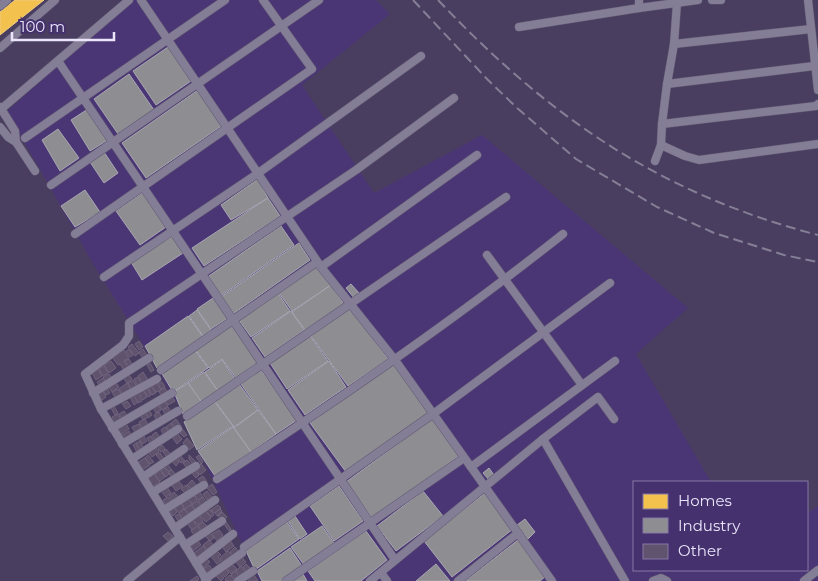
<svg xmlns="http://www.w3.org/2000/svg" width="818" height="581" viewBox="0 0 818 581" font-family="Montserrat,sans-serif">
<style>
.built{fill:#4b3675}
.homes{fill:#f2c14e;stroke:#f0cc82}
.industry{fill:#8d8d92;stroke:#a9a7b2}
.building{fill:#60536e;stroke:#71647f}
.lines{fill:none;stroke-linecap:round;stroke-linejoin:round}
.street-casing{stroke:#625973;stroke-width:9}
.street{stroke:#847d96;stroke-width:8}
.rail{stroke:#857f96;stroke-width:2;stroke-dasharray:10 5;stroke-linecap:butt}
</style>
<rect width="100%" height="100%" fill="#493e60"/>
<polygon class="built" points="131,0 376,0 390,14 302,85 374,193 482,135 688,308 636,354 711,482 634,482 634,570 807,570 807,513 818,506 818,581 260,581 251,564 178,404 138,336 92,262 37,164 6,112"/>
<polygon class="homes" points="15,0 44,0 0,35 0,12"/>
<g class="industry">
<polygon points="168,47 191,81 156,105 133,71"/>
<polygon points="129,74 154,110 118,134 94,99"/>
<polygon points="198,90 223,125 146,178 122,143"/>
<polygon points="88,109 108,140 90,151 71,120"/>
<polygon points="58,129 79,158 60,171 42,140"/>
<polygon points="104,152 118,173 104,183 90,162"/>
<polygon points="258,179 268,198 231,220 221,205"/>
<polygon points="85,190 100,212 75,227 61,206"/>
<polygon points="142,193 166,227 140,245 116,211"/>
<polygon points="268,198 280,216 204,266 192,248"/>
<polygon points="281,226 294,245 219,297 206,278"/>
<polygon points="173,236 183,253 142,280 131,262"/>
<polygon points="299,243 310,260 233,314 221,297"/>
<polygon points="318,266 331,285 292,311 279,293"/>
<polygon points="351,284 359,293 354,298 346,288"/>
<polygon points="331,285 344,304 305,330 292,312"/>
<polygon points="277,292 290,311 251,337 238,319"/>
<polygon points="213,298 228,318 211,329 197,309"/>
<polygon points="351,308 388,359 348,386 311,336"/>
<polygon points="197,310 211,330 203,336 189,316"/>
<polygon points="291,311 304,330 265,357 252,338"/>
<polygon points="188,316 203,337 157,368 145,346"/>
<polygon points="231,324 258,362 236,378 222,359 209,368 195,349"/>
<polygon points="310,336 328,361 287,389 270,363"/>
<polygon points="194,349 208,368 173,392 161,372"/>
<polygon points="222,360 235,379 218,391 205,372"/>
<polygon points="329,361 346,387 305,415 288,390"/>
<polygon points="393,364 429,413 346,472 310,423"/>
<polygon points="261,370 297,420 276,434 241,384"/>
<polygon points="204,372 218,391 201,402 188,383"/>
<polygon points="188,383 201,401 183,414 174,392"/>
<polygon points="239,384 258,410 234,427 215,401"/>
<polygon points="214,401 233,426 197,450 184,422"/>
<polygon points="258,410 276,434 251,452 234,428"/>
<polygon points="433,418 460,455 373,519 346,482"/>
<polygon points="233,427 251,452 215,476 198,451"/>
<polygon points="489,468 494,475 489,480 483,473"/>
<polygon points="339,486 363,521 334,541 310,506"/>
<polygon points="423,491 443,516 396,551 377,526"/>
<polygon points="485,493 513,529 452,577 424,541"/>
<polygon points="295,516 307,534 300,539 288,521"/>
<polygon points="525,519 535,532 528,539 517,525"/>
<polygon points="287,522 299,539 255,570 246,551"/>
<polygon points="322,526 334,543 304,565 291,547"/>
<polygon points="366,531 387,560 361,581 315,581 308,571"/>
<polygon points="518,540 546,576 540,581 465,581"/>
<polygon points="290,548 302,566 281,581 262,581 257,571"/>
<polygon points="436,564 450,581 416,581"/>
<polygon points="303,574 307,581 293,581"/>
</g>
<g class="building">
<polygon points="139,341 143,347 139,350 135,344"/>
<polygon points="132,344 139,353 135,356 128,347"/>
<polygon points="129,349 133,355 130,357 126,351"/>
<polygon points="143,349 148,357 144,360 139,352"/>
<polygon points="124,350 129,358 124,361 129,369 125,372 120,364 118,365 112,357"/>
<polygon points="129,359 133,366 130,368 125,361"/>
<polygon points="111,361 116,368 109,373 104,365"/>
<polygon points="150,363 154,370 151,372 147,365"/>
<polygon points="104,366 108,373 103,376 99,369"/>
<polygon points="98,369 102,376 96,380 92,373"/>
<polygon points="127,372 132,379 127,383 122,376"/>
<polygon points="143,372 148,380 143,383 138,376"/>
<polygon points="109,374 113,380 107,384 103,377"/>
<polygon points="138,377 142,384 138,387 134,379"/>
<polygon points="103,378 107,384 101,388 97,382"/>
<polygon points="114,380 119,387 112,392 107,385"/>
<polygon points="133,380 137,387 132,390 128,383"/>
<polygon points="162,382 165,387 161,389 158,384"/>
<polygon points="127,383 131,390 123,395 119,389"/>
<polygon points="157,383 161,390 156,392 152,386"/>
<polygon points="106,386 110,393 106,395 102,389"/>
<polygon points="151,386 156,393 152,395 148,388"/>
<polygon points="147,388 151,395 148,397 144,390"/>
<polygon points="165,388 169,395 162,398 159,391"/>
<polygon points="118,389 122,395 116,399 112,392"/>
<polygon points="102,390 106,397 102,400 98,393"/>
<polygon points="143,390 147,397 143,400 139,392"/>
<polygon points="138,393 142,401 138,403 134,395"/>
<polygon points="133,395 138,402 134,405 130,397"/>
<polygon points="171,395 175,401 168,405 164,399"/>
<polygon points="163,399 168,406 162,410 157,402"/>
<polygon points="123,401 125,403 127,401 131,406 126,409 121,402"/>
<polygon points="157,403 161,410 156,413 152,406"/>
<polygon points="114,406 118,413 115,415 111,408"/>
<polygon points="168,407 172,413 166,416 163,410"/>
<polygon points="148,408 152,415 148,418 144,411"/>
<polygon points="124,411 128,417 123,420 119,414"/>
<polygon points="144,411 148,417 143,420 139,413"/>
<polygon points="159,412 162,418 157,421 154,415"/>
<polygon points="118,414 122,421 116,425 112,417"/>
<polygon points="145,419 149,427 143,430 139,422"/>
<polygon points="176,419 181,426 176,430 171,423"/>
<polygon points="125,422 129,429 121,434 117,428"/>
<polygon points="171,423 175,429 170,432 166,427"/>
<polygon points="139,424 142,431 136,434 132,427"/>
<polygon points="165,427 170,433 165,437 161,430"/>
<polygon points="182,429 187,435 184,437 179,432"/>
<polygon points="129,431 132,437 125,441 122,435"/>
<polygon points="156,432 161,439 156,442 152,435"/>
<polygon points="177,433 182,439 177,444 172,437"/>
<polygon points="143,435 147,441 142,444 138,438"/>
<polygon points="151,436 155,443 151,445 147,438"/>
<polygon points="187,438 194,446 189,450 183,443"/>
<polygon points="140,441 144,449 140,451 136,443"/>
<polygon points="136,443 140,451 137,452 133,445"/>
<polygon points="154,445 159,452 152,457 147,451"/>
<polygon points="162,445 165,449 161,452 158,449"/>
<polygon points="166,449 172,456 168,459 163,452"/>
<polygon points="160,453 165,460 162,462 156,455"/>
<polygon points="179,454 185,461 181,463 176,457"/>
<polygon points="148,455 154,462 150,464 145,458"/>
<polygon points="189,455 197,463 194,466 189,459"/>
<polygon points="199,455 203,462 201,464 196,457"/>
<polygon points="174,457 179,462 176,466 171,460"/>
<polygon points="145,458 150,465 142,470 137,463"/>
<polygon points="187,460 193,467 188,470 183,463"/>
<polygon points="166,463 172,470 169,472 163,466"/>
<polygon points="201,464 206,470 200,475 195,470"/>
<polygon points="164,468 169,474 166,477 161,470"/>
<polygon points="194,469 199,475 196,478 191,472"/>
<polygon points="160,470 165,477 160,481 155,475"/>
<polygon points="172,470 177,476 173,479 168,472"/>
<polygon points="154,474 160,482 151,488 146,480"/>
<polygon points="203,476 207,482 203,485 198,479"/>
<polygon points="177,479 183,486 176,491 171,484"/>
<polygon points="192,480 198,487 193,491 187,485"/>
<polygon points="212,484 217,492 213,495 207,488"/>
<polygon points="186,485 189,489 185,493 181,489"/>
<polygon points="166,486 171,493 166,497 160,490"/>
<polygon points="198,490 203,497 198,500 193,493"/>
<polygon points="207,491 212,497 207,500 203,494"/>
<polygon points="174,492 179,498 173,502 169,496"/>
<polygon points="192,493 197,500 192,504 187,497"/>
<polygon points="168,497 172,503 167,506 163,500"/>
<polygon points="187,497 192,504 185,509 181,502"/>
<polygon points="203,497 206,502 202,506 198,501"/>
<polygon points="197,501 202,507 197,512 192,505"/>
<polygon points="180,502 184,508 179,513 174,507"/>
<polygon points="191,505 196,512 190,516 185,509"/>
<polygon points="218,505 221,508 214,513 211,510"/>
<polygon points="173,506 177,512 173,516 168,510"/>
<polygon points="209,508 214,515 211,517 206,511"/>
<polygon points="184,509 190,516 184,521 179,513"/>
<polygon points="220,509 222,511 217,516 215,513"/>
<polygon points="205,510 211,518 206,522 199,515"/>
<polygon points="222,512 227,517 222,521 218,516"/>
<polygon points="178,514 184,521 180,524 175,516"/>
<polygon points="198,515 203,521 198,525 193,520"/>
<polygon points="192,519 197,526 192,530 187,523"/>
<polygon points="203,522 208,527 203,532 198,526"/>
<polygon points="226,522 231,529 229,531 224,524"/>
<polygon points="197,526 202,532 196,537 191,531"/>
<polygon points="219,530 223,535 217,541 212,534"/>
<polygon points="168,532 173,536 168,541 163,536"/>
<polygon points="210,533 214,538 210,541 206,537"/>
<polygon points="196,538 201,545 193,551 188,545"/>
<polygon points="229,539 234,546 226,552 221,545"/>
<polygon points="209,540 214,546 208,551 203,545"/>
<polygon points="203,546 207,552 198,559 194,553"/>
<polygon points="235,547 240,554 235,558 230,552"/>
<polygon points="217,551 221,555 218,557 221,561 217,564 209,554 213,552 214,553"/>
<polygon points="228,551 234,558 225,565 220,558"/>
<polygon points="241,556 246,562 240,567 235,561"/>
<polygon points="206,558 210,562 204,568 200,563"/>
<polygon points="231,563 237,569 231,574 226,567"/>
<polygon points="246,564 252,570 248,573 243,567"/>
<polygon points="209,565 214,572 209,576 204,569"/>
<polygon points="241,566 246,572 241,577 236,571"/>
<polygon points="225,567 229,573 225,577 220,571"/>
<polygon points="235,571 240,578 236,581 231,575"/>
<polygon points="219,572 224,578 221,581 215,575"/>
<polygon points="230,575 235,581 226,581 225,579"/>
<polygon points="254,575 258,581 249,581 248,579"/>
<polygon points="197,576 199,579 197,581 190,581"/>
</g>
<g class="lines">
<g class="street-casing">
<g id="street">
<polyline points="141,0 321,267 395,360 552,581"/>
<polyline points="639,0 639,8 698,0"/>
<polyline points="712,0 721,0"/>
<polyline points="808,0 818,90"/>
<polyline points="0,6 7,0"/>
<polyline points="519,27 639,8"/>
<polyline points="674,44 811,29"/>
<polyline points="0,48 55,0"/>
<polyline points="58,61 395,560"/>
<polyline points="667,84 814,66"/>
<polyline points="0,107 15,131 16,142"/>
<polyline points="0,110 129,0"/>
<polyline points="662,124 816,106 818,104"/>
<polyline points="0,127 8,137 16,142 35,171"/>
<polyline points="25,138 225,0"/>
<polyline points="661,145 685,156 699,160 818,144"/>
<polyline points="655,161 661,145 662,124 667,84 674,44 677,3"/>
<polyline points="51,185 319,0"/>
<polyline points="75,234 312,69 263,0"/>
<polyline points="487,255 582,385"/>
<polyline points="321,267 477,155"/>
<polyline points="104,277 257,174 421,56"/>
<polyline points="161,370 317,262"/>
<polyline points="93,393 149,358"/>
<polyline points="101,409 157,379"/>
<polyline points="187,416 506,197"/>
<polyline points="112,428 172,393"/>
<polyline points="543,439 625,581"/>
<polyline points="122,444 178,411"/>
<polyline points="132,459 178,429"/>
<polyline points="471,467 615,361"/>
<polyline points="143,477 184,449"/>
<path d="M217 479C336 402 452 322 563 234"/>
<polyline points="153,492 196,466"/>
<polyline points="164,510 204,485"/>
<polyline points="175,528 215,500"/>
<polyline points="185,545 222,521"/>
<polyline points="244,547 433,414 610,283"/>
<polyline points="196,563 233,534"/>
<polyline points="381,573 387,581"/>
<polyline points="205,579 242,553"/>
<polyline points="127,581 180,537"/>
<polyline points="207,581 101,409 85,374 123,345 129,336 129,323 356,170 454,98"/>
<polyline points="238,581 253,571"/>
<polyline points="286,581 464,458"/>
<polyline points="370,581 543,439 598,397 614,419"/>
<polyline points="458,581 518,533"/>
<polyline points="653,581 661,578 667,581"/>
<polyline points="804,581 818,570"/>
</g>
</g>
<use href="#street" class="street"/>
<g class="rail">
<polyline points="413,0 487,79 516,107 576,159 657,207 714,233 784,255 818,262"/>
<path d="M438 0C549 117 660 194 818 235"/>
</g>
</g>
<rect x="633" y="481" width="175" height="90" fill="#44316d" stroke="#8679a6"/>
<rect x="643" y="494" width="25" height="15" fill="#f2c14e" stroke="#8679a6"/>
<text x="678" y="506" font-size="15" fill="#eae5fb">Homes</text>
<rect x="643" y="518" width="25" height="15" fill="#8d8d92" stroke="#8679a6"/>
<text x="678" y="531" font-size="15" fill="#eae5fb">Industry</text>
<rect x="643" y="544" width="25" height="15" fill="#60536e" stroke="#8679a6"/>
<text x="678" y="556" font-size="15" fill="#eae5fb">Other</text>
<path d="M12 32v8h102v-8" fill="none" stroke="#eae5fb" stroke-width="2.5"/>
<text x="20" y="32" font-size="15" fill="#eae5fb" stroke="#44316d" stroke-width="4" paint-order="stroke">100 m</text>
</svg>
